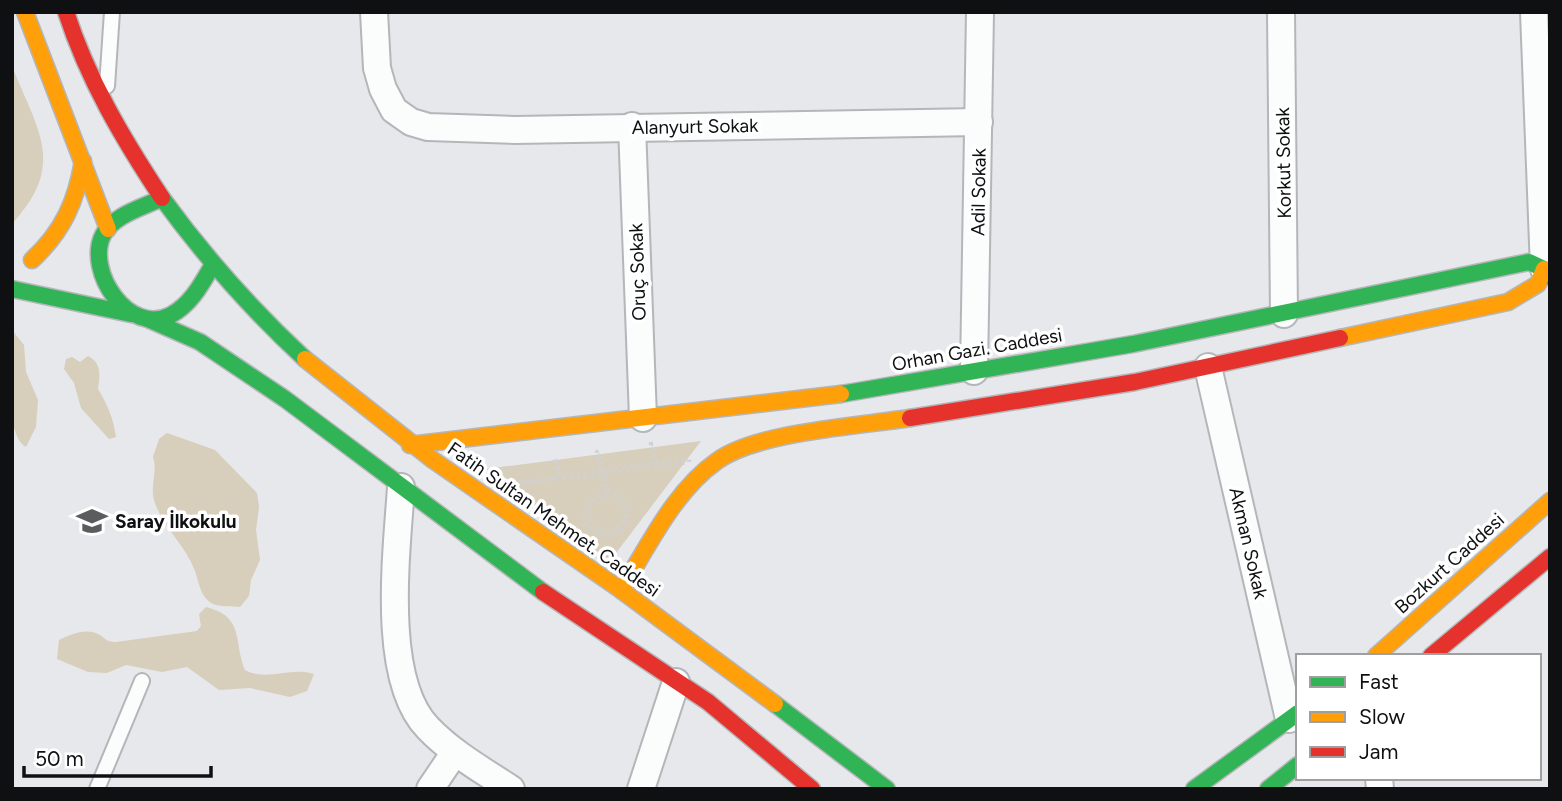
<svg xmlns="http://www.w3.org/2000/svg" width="1562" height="801" viewBox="0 0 1562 801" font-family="Figtree,sans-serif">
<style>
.green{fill:#d7cebc}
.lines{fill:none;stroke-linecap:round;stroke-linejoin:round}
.lane-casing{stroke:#b4b6b9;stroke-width:18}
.street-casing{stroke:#b4b6b9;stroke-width:30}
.fast-casing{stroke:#b4b6b9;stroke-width:19}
.slow-casing{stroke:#b4b6b9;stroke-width:19}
.jam-casing{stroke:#b4b6b9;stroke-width:19}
.path{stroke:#d0d1d2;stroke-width:4.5;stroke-dasharray:2 5;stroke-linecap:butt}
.lane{stroke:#fbfcfc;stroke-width:14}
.street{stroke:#fbfcfc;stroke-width:26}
.fast{stroke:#30b455;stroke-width:16}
.slow{stroke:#ff9f0a;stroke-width:16}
.jam{stroke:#e5322d;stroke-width:16}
.labels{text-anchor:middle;stroke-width:7;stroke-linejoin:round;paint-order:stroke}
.street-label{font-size:19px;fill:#0f1012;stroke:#fff}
.poi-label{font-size:19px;font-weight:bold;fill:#0f1012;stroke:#fff;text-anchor:start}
</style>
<rect width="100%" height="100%" fill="#e6e8eb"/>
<g class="green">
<path d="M12 66C38 132 67 164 12 224Z"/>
<path d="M12 330 24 345 26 372 38 400 36 427 26 447C3 434 12 356 12 330Z"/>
<path d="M88 356C102 363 100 376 98 389 108 406 113 417 116 437L109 439 81 408 74 383 64 369 66 359 72 357 80 362Z"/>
<path d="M167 433 215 450 257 493 259 507 256 530 260 560 251 580 249 596 240 607C232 606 220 607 213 604 200 597 199 582 195 571 185 544 162 527 154 500 150 484 158 472 153 457L159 439Z"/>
<polygon points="701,441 610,561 486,469"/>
<path d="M206 607C245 617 233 640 245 670 267 682 290 666 314 674L307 691 290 697 250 688 219 690 187 667 162 672 126 665 107 673 88 672 57 659 59 640C71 634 87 627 100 635 107 640 107 642 116 642L197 631 201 626 199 614Z"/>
</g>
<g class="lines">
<g class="lane-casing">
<g id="lane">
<polyline points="107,86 112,12"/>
<polyline points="97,789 142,681"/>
</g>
</g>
<g class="street-casing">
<g id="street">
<polyline points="374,12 377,68 383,89 394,110 411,122 428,127 515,130 979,122"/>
<polyline points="1281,12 1284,314"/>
<polyline points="1534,12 1544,269"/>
<polyline points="632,126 643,418"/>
<polyline points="1208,367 1289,719"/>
<polyline points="974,371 980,12"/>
<path d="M401 487C397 550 380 679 428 728 452 753 482 770 511 789"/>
<polyline points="1379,778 1380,789"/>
<polyline points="430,789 455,752"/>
<polyline points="641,789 676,682"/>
</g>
</g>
<g class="fast-casing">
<g id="fast">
<path d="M212 266C201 285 191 304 171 315 129 337 85 271 103 235 113 215 144 207 162 198 205 257 251 309 305 359"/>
<polyline points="12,289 131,314"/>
<polyline points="150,320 200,342 285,399 543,592"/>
<polyline points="841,394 1133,344 1529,262 1544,269 1550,277"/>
<polyline points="775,704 887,789"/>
<polyline points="1194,789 1298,713"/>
<polyline points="1268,789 1298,765"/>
</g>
</g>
<g class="slow-casing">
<g id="slow">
<polyline points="25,12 108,229"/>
<path d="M32 260C63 231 76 202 83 161"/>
<polyline points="1340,338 1508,302 1538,284 1544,269"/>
<polyline points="305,359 433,460 621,590 775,704"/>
<polyline points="410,445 841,394"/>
<path d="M621 590C648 547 674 491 717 461 756 432 859 426 910 418"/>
<polyline points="1376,656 1550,501"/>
</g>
</g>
<g class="jam-casing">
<g id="jam">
<path d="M66 12C88 80 123 139 162 198"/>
<polyline points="910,418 1135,382 1340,338"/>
<polyline points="543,592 708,702 812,789"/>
<polyline points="1431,656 1550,557"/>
</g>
</g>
<g class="path">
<path d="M651 444H654L656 463 689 459V462L605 473 608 491 621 496 628 510 626 523C614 541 594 538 583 521L589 500 604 492 601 474 503 485 559 477 554 458 561 476 601 471 597 452 599 451 603 470 653 463Z"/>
<circle cx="606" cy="514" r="18"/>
</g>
<use href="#lane" class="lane"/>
<use href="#street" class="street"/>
<use href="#fast" class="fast"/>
<use href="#slow" class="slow"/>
<use href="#jam" class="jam"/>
</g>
<defs>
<g id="school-bare" transform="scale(2.415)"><path d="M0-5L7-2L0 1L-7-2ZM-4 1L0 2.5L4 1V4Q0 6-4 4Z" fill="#5a5c5e" stroke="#fff" stroke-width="2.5" paint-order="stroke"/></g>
</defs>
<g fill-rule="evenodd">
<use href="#school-bare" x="92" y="521"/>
</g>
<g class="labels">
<g class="street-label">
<text transform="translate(695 126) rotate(-1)" y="7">Alanyurt Sokak</text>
<text transform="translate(1283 163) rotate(-91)" y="7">Korkut Sokak</text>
<text transform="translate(978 192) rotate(-89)" y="7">Adil Sokak</text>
<text transform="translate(637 272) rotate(-92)" y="7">Oruç Sokak</text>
<text transform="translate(977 349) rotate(-10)" y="7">Orhan Gazi. Caddesi</text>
<text transform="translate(554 519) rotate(35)" y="7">Fatih Sultan Mehmet. Caddesi</text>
<text transform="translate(1249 543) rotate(77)" y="7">Akman Sokak</text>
<text transform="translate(1449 563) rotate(-42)" y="7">Bozkurt Caddesi</text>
</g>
<g class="poi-label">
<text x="115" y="528">Saray İlkokulu</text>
</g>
</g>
<rect width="1562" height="801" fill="none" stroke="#0f1012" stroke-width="28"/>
<rect x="1296" y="654" width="245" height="126" fill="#ffffff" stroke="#9f9fa0" stroke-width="2"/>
<rect x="1310" y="677" width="35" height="10" fill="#30b455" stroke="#9f9fa0" stroke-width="2"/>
<text x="1359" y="689" font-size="21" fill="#0f1012">Fast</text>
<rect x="1310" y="712" width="35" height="10" fill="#ff9f0a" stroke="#9f9fa0" stroke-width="2"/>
<text x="1359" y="724" font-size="21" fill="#0f1012">Slow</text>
<rect x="1310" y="747" width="35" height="10" fill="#e5322d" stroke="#9f9fa0" stroke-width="2"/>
<text x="1359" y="759" font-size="21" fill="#0f1012">Jam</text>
<path d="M24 766v10h187v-10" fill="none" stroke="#0f1012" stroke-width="3.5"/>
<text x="35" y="766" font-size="21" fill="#0f1012" stroke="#ffffff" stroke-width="5" paint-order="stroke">50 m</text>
</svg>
